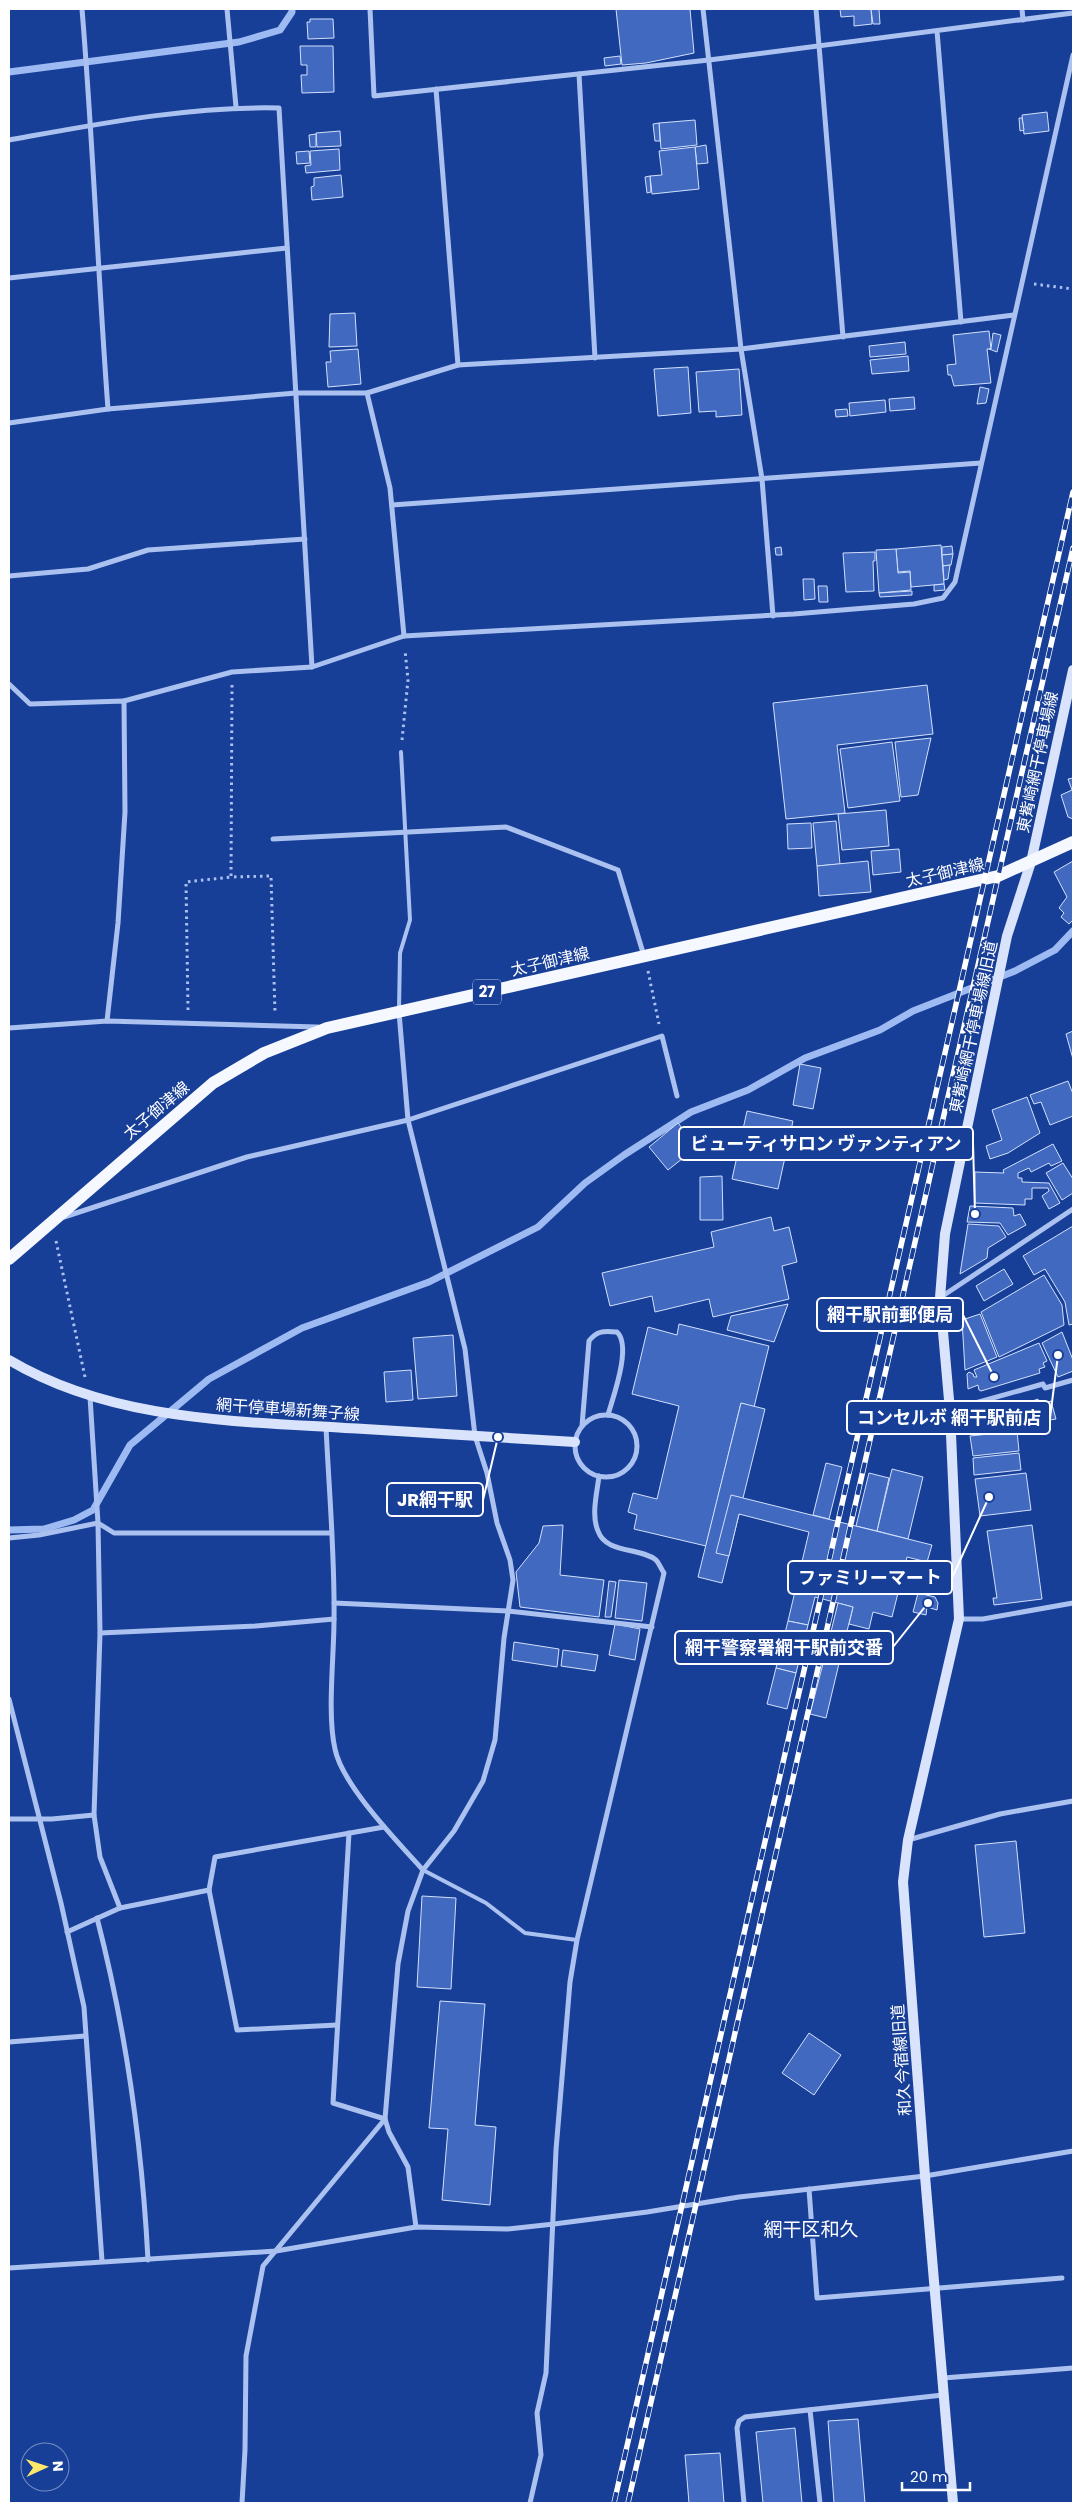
<svg xmlns="http://www.w3.org/2000/svg" width="1082" height="2512" viewBox="0 0 1082 2512" font-family="Poppins,'Noto Sans JP',sans-serif">
<style>
.lines{fill:none;stroke-linecap:round;stroke-linejoin:round}
.stream{stroke:#9ebaf3;stroke-width:7}
.building{fill:#4069bf;stroke:#d2e0fc}
.path{stroke:#abc2f1;stroke-width:3;stroke-dasharray:2.5 4;stroke-linecap:butt}
.lane{stroke:#abc2f1;stroke-width:4}
.street{stroke:#abc2f1;stroke-width:5}
.secondary{stroke:#d9e4fc;stroke-width:10}
.primary{stroke:#f5f8ff;stroke-width:12}
.rail-casing{stroke:#fff;stroke-width:5.5}
.rail{stroke:#183f97;stroke-width:4;stroke-dasharray:11;stroke-linecap:butt}
.labels{text-anchor:middle;stroke-width:4;stroke-linejoin:round;paint-order:stroke}
.shield{fill:#183f97;stroke:#bac5e0;stroke-width:1}
.shield-label{font-size:15px;font-weight:bold;fill:#fff}
.street-label{font-size:16px;fill:#fff;stroke:#183f97}
.quarter-label{font-size:19px;fill:#fff;stroke:#183f97}
.leader{fill:none;stroke:#fff;stroke-width:2}
.callout-dot{fill:#fff;stroke:#183f97;stroke-width:2}
.callout{fill:#183f97;stroke:#fff;stroke-width:2}
.callout-label{font-size:18px;text-anchor:middle;font-weight:bold;fill:#fff}
</style>
<rect width="100%" height="100%" fill="#183f97"/>
<g class="lines">
<g class="stream">
<polyline points="9,72 239,42 280,30 292,12 292,9"/>
<polyline points="9,1530 44,1529 74,1520 93,1510 130,1445 209,1379 302,1328 429,1282 538,1227 585,1183 624,1155 691,1112 748,1090 805,1058 880,1030 913,1011 1015,971 1055,950 1073,931"/>
</g>
</g>
<g class="building">
<polygon points="616,9 690,9 694,53 646,63 622,65"/>
<polygon points="840,9 871,9 872,24 854,26 854,16 841,17"/>
<polygon points="871,9 879,9 880,24 873,24"/>
<polygon points="310,19 333,19 334,38 308,39 307,22 310,22"/>
<polygon points="300,46 333,46 334,92 302,93 301,75 307,75 307,65 301,65"/>
<polygon points="620,56 621,64 605,66 604,58"/>
<polygon points="1047,112 1049,131 1024,134 1022,115"/>
<polygon points="1019,118 1022,118 1024,130 1020,131"/>
<polygon points="695,120 697,145 661,149 659,123"/>
<polygon points="659,123 660,141 655,141 653,124"/>
<polygon points="340,131 341,146 317,147 316,133"/>
<polygon points="316,134 316,147 310,147 309,135"/>
<polygon points="706,145 708,163 697,164 695,147"/>
<polygon points="695,147 699,189 652,194 650,176 662,175 659,151"/>
<polygon points="339,149 340,170 306,173 305,166 311,165 310,151"/>
<polygon points="309,151 310,163 297,164 296,152"/>
<polygon points="341,175 343,197 312,200 311,187 314,186 314,178"/>
<polygon points="650,176 651,192 647,193 645,177"/>
<polygon points="355,313 357,346 329,347 330,314"/>
<polygon points="989,331 991,349 987,349 991,383 954,386 951,375 948,375 947,365 956,364 953,335"/>
<polygon points="993,333 1001,335 997,352 989,349 991,349"/>
<polygon points="905,342 906,354 870,357 869,346"/>
<polygon points="358,349 361,384 328,387 326,362 331,362 330,351"/>
<polygon points="908,356 909,371 872,374 870,360"/>
<polygon points="688,367 691,413 658,416 654,369"/>
<polygon points="739,369 742,415 716,417 716,411 699,412 696,372"/>
<polygon points="980,387 989,389 986,403 977,404"/>
<polygon points="914,397 915,409 890,411 889,399"/>
<polygon points="885,400 886,412 850,416 849,403"/>
<polygon points="847,409 848,416 836,417 835,410"/>
<polygon points="941,545 944,584 911,587 910,571 898,572 896,549"/>
<polygon points="952,546 953,554 942,555 942,547"/>
<polygon points="781,547 782,555 776,555 775,548"/>
<polygon points="896,549 898,573 910,572 911,590 879,593 876,550"/>
<polygon points="875,552 875,561 873,561 874,591 846,592 843,553"/>
<polygon points="953,554 951,565 943,566 942,555"/>
<polygon points="950,565 948,579 944,580 943,566"/>
<polygon points="803,579 814,579 815,599 804,600"/>
<polygon points="944,584 945,590 934,591 934,585"/>
<polygon points="818,586 827,586 828,602 819,602"/>
<polygon points="912,591 912,595 880,597 879,593"/>
<polygon points="927,685 933,734 837,745 845,813 786,819 773,703"/>
<polygon points="931,738 918,795 901,797 895,742"/>
<polygon points="892,742 900,801 848,808 840,749"/>
<polygon points="1073,778 1073,819 1068,817 1061,795 1072,790 1068,779"/>
<polygon points="886,810 889,846 842,850 838,814"/>
<polygon points="836,821 840,864 817,866 813,823"/>
<polygon points="811,823 812,848 788,849 787,824"/>
<polygon points="899,849 901,872 873,875 871,851"/>
<polygon points="868,861 871,892 819,896 817,866"/>
<polygon points="1073,861 1073,920 1069,924 1061,917 1064,913 1059,908 1067,897 1054,872"/>
<polygon points="1073,1031 1073,1059 1066,1034"/>
<polygon points="800,1064 821,1068 813,1109 793,1105"/>
<polygon points="1068,1081 1073,1094 1073,1116 1050,1125 1041,1102 1034,1104 1030,1095"/>
<polygon points="1027,1097 1040,1133 1008,1153 990,1159 986,1146 1002,1140 992,1110"/>
<polygon points="747,1111 793,1121 778,1189 732,1179"/>
<polygon points="678,1123 697,1147 668,1170 649,1147"/>
<polygon points="1053,1144 1062,1161 1051,1166 1049,1163 1031,1172 1029,1168 1018,1173 1018,1178 1022,1178 1022,1182 1049,1183 1060,1203 1049,1209 1042,1196 1049,1191 1048,1188 1032,1188 1032,1199 1025,1199 1025,1205 975,1203 975,1172 1004,1173 1003,1170"/>
<polygon points="1063,1163 1073,1179 1073,1193 1062,1200 1046,1173"/>
<polygon points="722,1176 723,1220 700,1220 700,1177"/>
<polygon points="970,1206 1013,1208 1014,1216 1020,1214 1026,1225 1008,1235 1000,1223 967,1222"/>
<polygon points="771,1217 774,1231 789,1227 797,1262 782,1266 789,1299 713,1317 709,1299 655,1312 652,1296 610,1306 602,1273 714,1247 711,1232"/>
<polygon points="968,1224 999,1226 1006,1237 988,1248 987,1258 960,1274"/>
<polygon points="1073,1226 1073,1324 1069,1325 1065,1302 1045,1269 1034,1275 1023,1256"/>
<polygon points="1004,1269 1013,1284 984,1301 976,1286"/>
<polygon points="1044,1275 1062,1305 1064,1325 999,1357 981,1312"/>
<polygon points="788,1304 774,1342 727,1330 731,1316"/>
<polygon points="980,1314 997,1357 965,1370 962,1320"/>
<polygon points="679,1324 769,1346 754,1407 741,1403 706,1546 634,1529 637,1515 628,1512 633,1493 657,1499 679,1406 632,1394 648,1327 677,1335"/>
<polygon points="1062,1332 1073,1360 1073,1371 1058,1377 1042,1343"/>
<polygon points="453,1335 457,1396 418,1399 413,1338"/>
<polygon points="1039,1343 1047,1361 1043,1363 1045,1367 1039,1369 1040,1373 981,1391 979,1390 978,1385 968,1389 967,1374 969,1372 973,1374 974,1377 977,1377 974,1370"/>
<polygon points="411,1370 413,1400 386,1402 384,1372"/>
<polygon points="1038,1399 1039,1405 1051,1401 1056,1419 1032,1423 1027,1403"/>
<polygon points="741,1403 765,1409 722,1583 698,1577"/>
<polygon points="1017,1431 1019,1451 973,1456 970,1436"/>
<polygon points="1019,1453 1021,1470 974,1475 973,1458"/>
<polygon points="826,1463 842,1467 829,1519 813,1515"/>
<polygon points="892,1469 923,1477 908,1539 877,1531"/>
<polygon points="869,1473 889,1478 877,1531 856,1526"/>
<polygon points="1026,1473 1031,1510 980,1516 975,1479"/>
<polygon points="731,1495 932,1545 927,1562 907,1557 892,1617 873,1612 869,1629 849,1624 853,1607 815,1597 808,1625 788,1621 809,1532 739,1514 729,1556 716,1553"/>
<polygon points="563,1525 560,1575 604,1580 599,1617 520,1607 516,1572 539,1543 543,1526"/>
<polygon points="1032,1525 1042,1599 994,1605 993,1598 997,1598 987,1531"/>
<polygon points="619,1580 647,1583 642,1621 615,1618"/>
<polygon points="609,1581 616,1582 611,1617 605,1617"/>
<polygon points="918,1593 935,1597 938,1603 937,1610 927,1607 926,1615 913,1612"/>
<polygon points="838,1603 853,1607 842,1651 827,1648"/>
<polygon points="788,1621 808,1625 796,1673 776,1668"/>
<polygon points="615,1624 640,1629 635,1660 609,1655"/>
<polygon points="514,1642 559,1649 557,1667 512,1660"/>
<polygon points="827,1648 842,1651 826,1718 810,1714"/>
<polygon points="563,1650 598,1655 595,1671 561,1666"/>
<polygon points="776,1668 796,1673 787,1709 767,1704"/>
<polygon points="1016,1841 1025,1933 984,1937 975,1845"/>
<polygon points="422,1896 456,1898 451,1989 417,1987"/>
<polygon points="440,2001 485,2004 475,2125 496,2127 490,2205 442,2200 448,2129 429,2128"/>
<polygon points="809,2033 841,2055 814,2095 782,2073"/>
<polygon points="858,2419 865,2503 834,2503 828,2421"/>
<polygon points="795,2428 802,2503 763,2503 756,2432"/>
<polygon points="720,2453 724,2503 689,2503 685,2455"/>
</g>
<g class="lines">
<g class="path">
<polyline points="1034,284 1073,289"/>
<polyline points="232,685 231,877 271,876 275,1013"/>
<polyline points="402,740 408,680 405,650"/>
<polyline points="648,971 659,1024"/>
<polyline points="188,1010 186,882 231,877"/>
<polyline points="56,1241 85,1377"/>
</g>
<g class="lane">
<polyline points="399,1009 400,953 410,920 401,752"/>
<polyline points="423,1870 486,1903 525,1933 577,1940"/>
</g>
<g class="street">
<path d="M82 9C93 142 98 276 108 409"/>
<polyline points="227,9 236,107"/>
<polyline points="370,9 374,96 709,60 1073,13"/>
<polyline points="703,9 741,349 762,479 773,616"/>
<polyline points="816,9 843,337"/>
<polyline points="1022,9 1023,20"/>
<polyline points="937,31 961,322"/>
<polyline points="579,74 595,358"/>
<polyline points="436,89 458,365"/>
<path d="M9 140C98 124 189 106 279 108L312 667 232 672 124 701"/>
<polyline points="9,278 287,248"/>
<polyline points="367,393 390,488 404,636"/>
<polyline points="9,423 108,409 296,393 367,393 458,365 741,349 1014,315"/>
<polyline points="392,505 981,463"/>
<polyline points="9,576 88,569 148,550 305,539"/>
<polyline points="312,667 404,636 794,614 914,604 943,598 955,582 1073,55"/>
<polyline points="9,684 30,704 124,701 125,812 118,923 107,1021"/>
<polyline points="273,839 506,827 618,870 644,956"/>
<polyline points="399,1012 408,1120 465,1349 475,1436 487,1473 497,1523 510,1560 513,1580 504,1638 495,1740 483,1781 454,1831 423,1870 408,1911 398,1964 385,2119 389,2132 408,2167 416,2227"/>
<polyline points="9,1028 107,1021 318,1027"/>
<polyline points="64,1217 247,1157 408,1120 662,1036 677,1096"/>
<polyline points="941,1297 1073,1209"/>
<polyline points="90,1397 98,1523 100,1633 94,1815 100,1857 120,1908"/>
<polyline points="950,1410 1043,1384 1045,1388 1073,1380"/>
<circle cx="606" cy="1446" r="31"/>
<path d="M582 1426 589 1341C597 1330 605 1331 617 1332 632 1346 613 1397 608 1415"/>
<path d="M326 1427C329 1491 335 1556 334 1620 334 1658 327 1714 335 1749 342 1785 398 1842 423 1870"/>
<polyline points="9,1538 39,1535 98,1523 114,1533 331,1533"/>
<polyline points="334,1603 508,1611 652,1627"/>
<polyline points="959,1619 983,1619 1073,1603"/>
<polyline points="100,1633 256,1626 334,1619"/>
<polyline points="9,1699 61,1903 84,2007 102,2261"/>
<polyline points="9,1819 52,1819 94,1815"/>
<polyline points="908,1840 1000,1814 1073,1801"/>
<polyline points="209,1890 237,2030 337,2025"/>
<path d="M97 1918C126 2030 142 2145 148 2260"/>
<polyline points="67,1932 120,1908 209,1890 215,1857 384,1827"/>
<polyline points="9,2042 85,2036"/>
<polyline points="809,2189 817,2298 1062,2278"/>
<polyline points="9,2268 276,2251 416,2227 507,2229 554,2224 647,2212 739,2197 925,2176 1073,2151"/>
<polyline points="943,2378 1073,2368"/>
<polyline points="810,2410 820,2503"/>
<polyline points="242,2503 245,2450 246,2356 263,2266 385,2119 333,2103 349,1833"/>
<path d="M530 2503 541 2455 537 2413 546 2373 556 2150 570 1982 577 1940 664 1573C661 1569 659 1563 656 1560 640 1547 606 1554 598 1531 591 1515 597 1493 599 1476"/>
<polyline points="744,2503 737,2428 739,2421 745,2417 943,2395"/>
</g>
<g class="secondary">
<path d="M9 1360C110 1420 231 1421 345 1428 422 1432 499 1437 575 1442"/>
<polyline points="953,2503 925,2176 903,1882 908,1840 959,1619 950,1411 940,1298 945,1234 1007,936 1031,862 1073,670"/>
</g>
<polyline class="primary" points="9,1259 213,1083 264,1053 327,1028 998,876 1073,842"/>
<g class="rail-casing">
<g id="rail">
<polyline points="614,2503 1073,492"/>
<polyline points="628,2503 1073,548"/>
</g>
</g>
<use href="#rail" class="rail"/>
</g>
<g class="labels">
<rect class="shield" x="473" y="979.5" width="28" height="25" rx="4"/>
<g class="shield-label">
<text x="487" y="997">27</text>
</g>
<g class="street-label">
<text transform="translate(1037 762) rotate(-78)" y="6">東觜崎網干停車場線</text>
<text transform="translate(945 872) rotate(-13)" y="6">太子御津線</text>
<text transform="translate(550 961) rotate(-13)" y="6">太子御津線</text>
<text transform="translate(973 1027) rotate(-78)" y="6">東觜崎網干停車場線旧道</text>
<text transform="translate(156 1110) rotate(-40)" y="6">太子御津線</text>
<text transform="translate(288 1409) rotate(4)" y="6">網干停車場新舞子線</text>
<text transform="translate(901 2060) rotate(-94)" y="6">和久今宿線旧道</text>
</g>
<g class="quarter-label">
<text x="811" y="2236">網干区和久</text>
</g>
</g>
<path class="leader" d="M975 1214L973 1143M994 1377L963 1315M1058 1355L1050 1418M498 1437L483 1500M989 1497L952 1578M928 1603L893 1647"/>
<g class="callout-dot">
<circle cx="975" cy="1214" r="5"/>
<circle cx="994" cy="1377" r="5"/>
<circle cx="1058" cy="1355" r="5"/>
<circle cx="498" cy="1437" r="5"/>
<circle cx="989" cy="1497" r="5"/>
<circle cx="928" cy="1603" r="5"/>
</g>
<g class="callout">
<rect x="679" y="1127" width="294" height="33" rx="5"/>
<rect x="817" y="1298" width="146" height="33" rx="5"/>
<rect x="847" y="1401" width="203" height="33" rx="5"/>
<rect x="387" y="1483" width="96" height="33" rx="5"/>
<rect x="788" y="1561" width="164" height="33" rx="5"/>
<rect x="675" y="1631" width="218" height="33" rx="5"/>
</g>
<g class="callout-label">
<text x="826" y="1150">ビューティサロン ヴァンティアン</text>
<text x="890" y="1321">網干駅前郵便局</text>
<text x="949" y="1424">コンセルボ 網干駅前店</text>
<text x="435" y="1506">JR網干駅</text>
<text x="870" y="1584">ファミリーマート</text>
<text x="784" y="1654">網干警察署網干駅前交番</text>
</g>
<rect width="1082" height="2512" fill="none" stroke="#ffffff" stroke-width="20"/>
<g transform="translate(45 2467) rotate(87)"><circle r="24" fill="#183f97" stroke="#748cc1"/>
<path d="M0-4L9 19L0 12L-9 19Z" fill="#ffe76b"/>
<text y="-8" font-size="14" font-weight="bold" text-anchor="middle" fill="#ffffff">N</text>
</g>
<path d="M902 2482v8h68v-8" fill="none" stroke="#ffffff" stroke-width="2.5"/>
<text x="910" y="2482" font-size="15" fill="#ffffff" stroke="#183f97" stroke-width="4" paint-order="stroke">20 m</text>
</svg>
